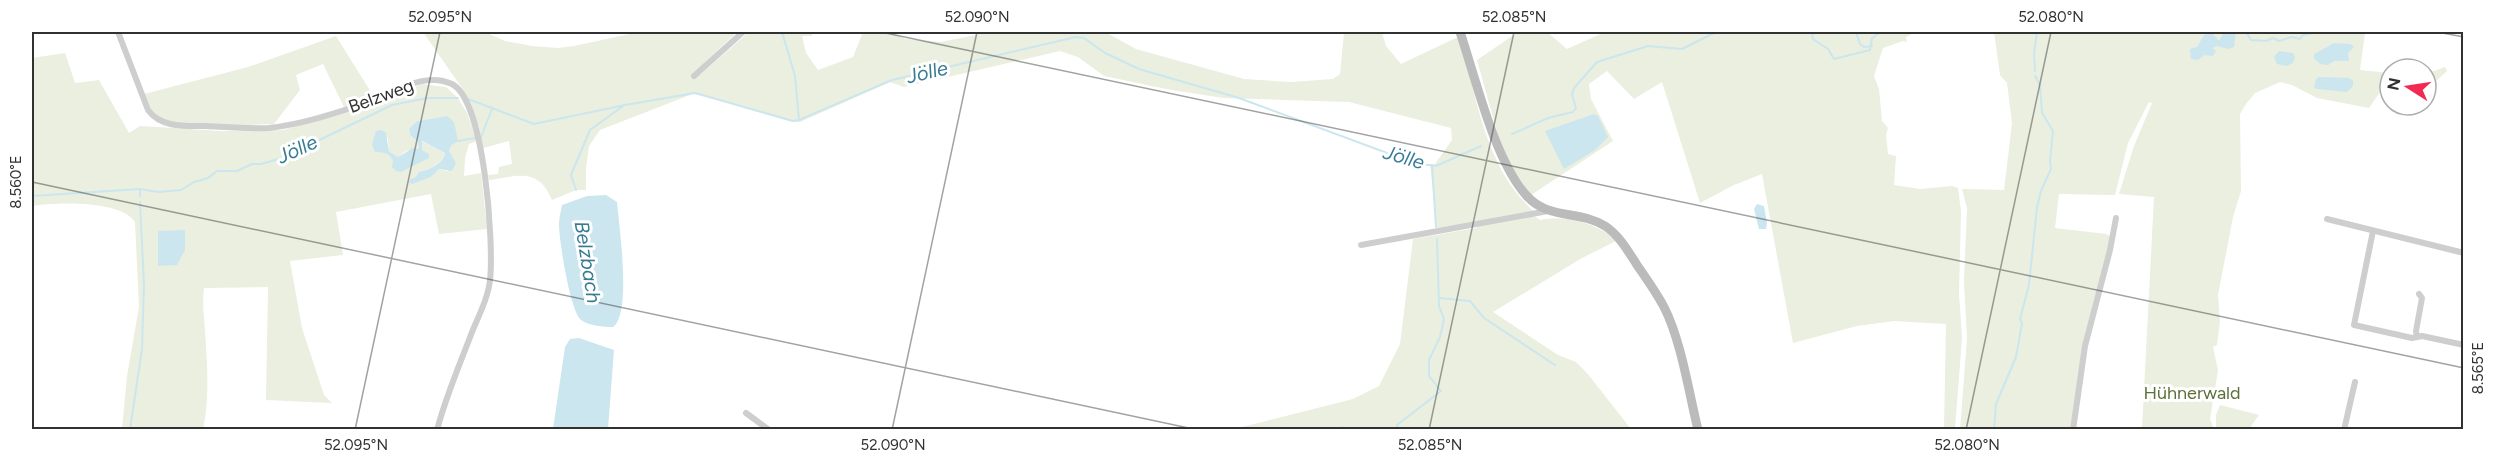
<svg xmlns="http://www.w3.org/2000/svg" width="2495" height="461" viewBox="0 0 2495 461" font-family="Figtree,sans-serif">
<style>
.green{fill:#eaefdf;fill-rule:evenodd}
.water{fill:#cbe6ef}
.lines{fill:none;stroke-linecap:round;stroke-linejoin:round}
.stream{stroke:#cbe6ef;stroke-width:2}
.street{stroke:#cecece;stroke-width:6}
.secondary{stroke:#bbb;stroke-width:9}
.ticks{fill:none;stroke:#313131;stroke-width:1.5;stroke-opacity:0.45}
.labels{text-anchor:middle;stroke-width:6;stroke-linejoin:round;paint-order:stroke}
.street-label{font-size:18px;fill:#313131;stroke:#fff}
.park-label{font-size:18px;fill:#5b713b;stroke:#fff}
.water-label{font-size:20px;font-style:italic;fill:#367b94;stroke:#fff}
.neatline{fill:none;stroke:#313131;stroke-width:2}
.ticks-label{font-size:15px;text-anchor:middle;fill:#313131}
</style>
<rect width="100%" height="100%" fill="#fff"/>
<g class="green">
<path d="M423 32H485L505 41 532 46 558 48 574 46 639 32H737L690 76 701 74 749 32H812V36H802L806 53 818 70 853 57 863 32H892L905 39 941 42 991 32H1105L1136 49 1244 79 1291 82 1333 79 1340 74 1344 32H1382L1386 46 1401 64 1460 36C1472 83 1481 136 1506 178 1513 190 1523 201 1533 211V215L1540 220C1565 215 1598 223 1616 241L1582 258 1493 312 1558 355 1576 362 1587 373 1631 429H1234L1353 399 1379 386 1400 344 1413 239 1476 228 1489 220 1437 228 1430 164H1435L1452 140 1451 128 1349 102 1223 98 1166 89 1104 76 1078 57 1060 51 904 87 890 82 800 122H792L695 93 600 130 589 146 586 168V190H576L552 200C538 167 518 176 489 180L488 175 498 174 499 167 512 164 509 141 483 148 479 127 464 91Z"/>
<polygon points="1518,32 1547,32 1567,49 1605,32 1915,32 1906,37 1907,42 1903,41 1883,48 1874,76 1879,89 1882,121 1888,128 1886,135 1888,154 1896,156 1894,185 1920,189 1952,186 1958,188 1961,211 1959,294 1962,338 1955,429 1944,429 1946,324 1894,321 1857,326 1793,343 1762,174 1734,185 1700,203 1662,82 1634,99 1607,71 1589,84 1591,99 1613,141 1531,195 1511,166 1499,139 1477,60"/>
<polygon points="1994,32 2365,32 2360,70 2390,73 2390,83 2387,82 2369,108 2317,98 2292,85 2280,82 2255,93 2246,104 2240,114 2241,191 2233,217 2218,295 2220,322 2217,345 2213,347 2218,370 2210,419 2214,429 2142,429 2154,197 2119,194 2134,146 2152,103 2149,102 2128,143 2115,195 2059,194 2055,228 2106,234 2111,237 2085,336 2071,429 1960,430 1967,338 1964,282 1967,208 1962,189 2004,190 2012,123 2007,83 2000,75"/>
<path d="M336 36 374 97 344 107 323 64 296 75 300 90 274 124C252 125 174 128 158 117 150 111 148 102 144 94L248 67Z"/>
<path d="M65 53 75 83 99 80 129 133 140 126 221 131 283 130 338 115 422 84 446 87 458 98 467 113 477 141 469 144 465 158 464 176 481 173 487 229 439 234 431 194 336 212 343 255 290 261 302 328 324 395 332 403 266 400 268 287 204 288C202 303 204 316 205 330 207 362 210 399 203 429H122L127 376 139 307 135 222C121 200 56 202 32 206V58ZM447 116 452 145 449 152 456 163 447 171 439 169 431 177 419 172C429 170 442 164 445 153L421 141 422 150 394 160 385 152H376L388 137 389 151 398 157 406 151 419 149 418 142 410 135 409 130 417 121Z"/>
<polygon points="2445,67 2447,71 2435,82 2426,80 2426,74"/>
<polygon points="2220,405 2259,415 2249,429 2216,429 2216,415"/>
</g>
<g class="water">
<polygon points="2224,32 2236,32 2234,47 2228,49 2217,46 2212,48 2216,51 2213,56 2204,55 2198,60 2191,59 2190,49 2197,47 2204,35 2212,33 2219,41"/>
<polygon points="2334,43 2350,44 2354,47 2348,53 2349,61 2334,61 2328,65 2320,64 2314,58 2314,54"/>
<polygon points="2279,51 2293,53 2295,57 2293,63 2287,66 2277,64 2274,57"/>
<polygon points="2319,77 2348,78 2353,80 2353,86 2347,92 2317,89 2314,88 2316,79"/>
<polygon points="1594,114 1598,116 1608,137 1595,150 1564,169 1545,131"/>
<path d="M447 116 454 122 458 141 452 145 449 151 456 163 452 171 439 169 431 177 412 184 409 182 411 179 416 177 419 172C429 170 443 164 445 153L422 141V150L429 154V158L401 172 396 171 392 167 393 160C388 153 384 152 375 152L372 145 376 131 381 130 386 133 389 151 398 157 413 148 419 149 418 142 410 135 409 129 417 121Z"/>
<path d="M606 195 617 202C619 226 632 313 613 327 604 327 589 326 581 320 570 311 559 240 559 224 559 218 561 211 562 205L587 196Z"/>
<polygon points="1757,204 1764,206 1767,223 1766,229 1759,229 1754,209"/>
<polygon points="185,230 185,250 177,265 158,266 158,231"/>
<polygon points="579,338 614,350 608,429 553,429 565,347 570,339"/>
</g>
<g class="lines">
<g class="stream">
<polyline points="782,32 795,76 799,120"/>
<polyline points="1812,32 1813,39 1828,49 1834,59 1870,50 1872,38 1881,32"/>
<polyline points="1856,32 1860,44 1864,47 1872,46"/>
<polyline points="2246,32 2251,40 2266,41 2273,38 2279,41 2292,37 2300,39 2303,35 2317,32"/>
<polyline points="2035,71 2034,53 2037,32"/>
<polyline points="468,99 534,124 625,105 695,93 793,121 799,120 892,80 1076,37 1084,38 1105,53 1139,69 1239,98 1414,163 1436,166 1481,146"/>
<polyline points="1512,134 1548,118 1573,112 1576,108 1572,95 1574,88 1597,62 1648,46 1682,49 1716,32"/>
<polyline points="481,137 492,109"/>
<polyline points="458,141 475,138"/>
<polyline points="1432,165 1436,227"/>
<polyline points="140,189 140,196"/>
<polyline points="576,190 571,175 590,130 623,106"/>
<polyline points="32,196 140,189 158,192 181,190 194,182 208,178 217,171 237,171 252,164 261,164 282,158 392,105 427,98 458,98"/>
<polyline points="1439,298 1470,301 1484,318 1555,365"/>
<polyline points="130,430 142,349 144,285 140,202"/>
<polyline points="1340,430 1342,427 1346,430"/>
<polyline points="1397,430 1397,425 1441,391 1429,376 1429,360 1440,337 1444,319 1439,306 1437,239"/>
<polyline points="1994,430 1996,404 2016,357 2022,323 2020,319 2029,285 2037,207 2041,191 2051,169 2050,161 2053,131 2042,113 2040,85 2035,76"/>
</g>
<g class="street">
<path d="M118 32 148 110C161 128 185 126 206 126 226 127 248 129 269 128 306 124 344 111 378 98 400 89 427 72 452 84 485 101 494 245 490 280 488 298 479 315 472 332 460 364 446 396 437 430"/>
<polyline points="694,76 743,32"/>
<polyline points="2327,219 2464,253"/>
<polyline points="2373,231 2354,325 2412,338 2422,336 2464,345"/>
<polyline points="1361,245 1548,211"/>
<polyline points="2417,337 2416,331 2422,298 2419,294"/>
<polyline points="746,413 769,430"/>
<polyline points="2073,430 2085,346 2110,250 2116,218"/>
<polyline points="2344,430 2355,382"/>
</g>
<path class="secondary" d="M1460 32C1476 79 1494 159 1526 195 1547 220 1580 210 1605 226 1619 235 1628 251 1637 265 1646 278 1656 292 1664 307 1681 340 1689 393 1698 430"/>
</g>
<path class="ticks" d="M881 32 2464 368M2437 32 2464 37M32 182 1198 430M355 430 440 32M892 430 977 32M1429 430 1514 32M1966 430 2051 32"/>
<g class="labels">
<g class="street-label">
<text transform="translate(381 96) rotate(-20)" y="6">Belzweg</text>
</g>
<g class="park-label">
<text x="2192" y="399">Hühnerwald</text>
</g>
<g class="water-label">
<text transform="translate(927 72) rotate(-13)" y="7">Jölle</text>
<text transform="translate(297 149) rotate(-24)" y="7">Jölle</text>
<text transform="translate(1404 157) rotate(16)" y="7">Jölle</text>
<text transform="translate(588 262) rotate(81)" y="7">Belzbach</text>
</g>
</g>
<rect width="2495" height="461" fill="none" stroke="#ffffff" stroke-width="66"/>
<g transform="translate(2408 87) rotate(282)"><circle r="28" fill="#ffffff" stroke="#adadad" stroke-width="1.5"/>
<path d="M0-4.5L10 22L0 15L-10 22Z" fill="#f22a52"/>
<text y="-9" font-size="16" font-weight="bold" text-anchor="middle" fill="#313131">N</text>
</g>
<rect x="33" y="33" width="2429" height="395" class="neatline"/>
<g class="ticks-label">
<text x="440" y="22">52.095°N</text>
<text x="977" y="22">52.090°N</text>
<text x="1514" y="22">52.085°N</text>
<text x="2051" y="22">52.080°N</text>
<text transform="translate(16 182) rotate(-90)" y="5">8.560°E</text>
<text transform="translate(2478 368) rotate(-90)" y="5">8.565°E</text>
<text x="356" y="450">52.095°N</text>
<text x="893" y="450">52.090°N</text>
<text x="1430" y="450">52.085°N</text>
<text x="1967" y="450">52.080°N</text>
</g>
</svg>
